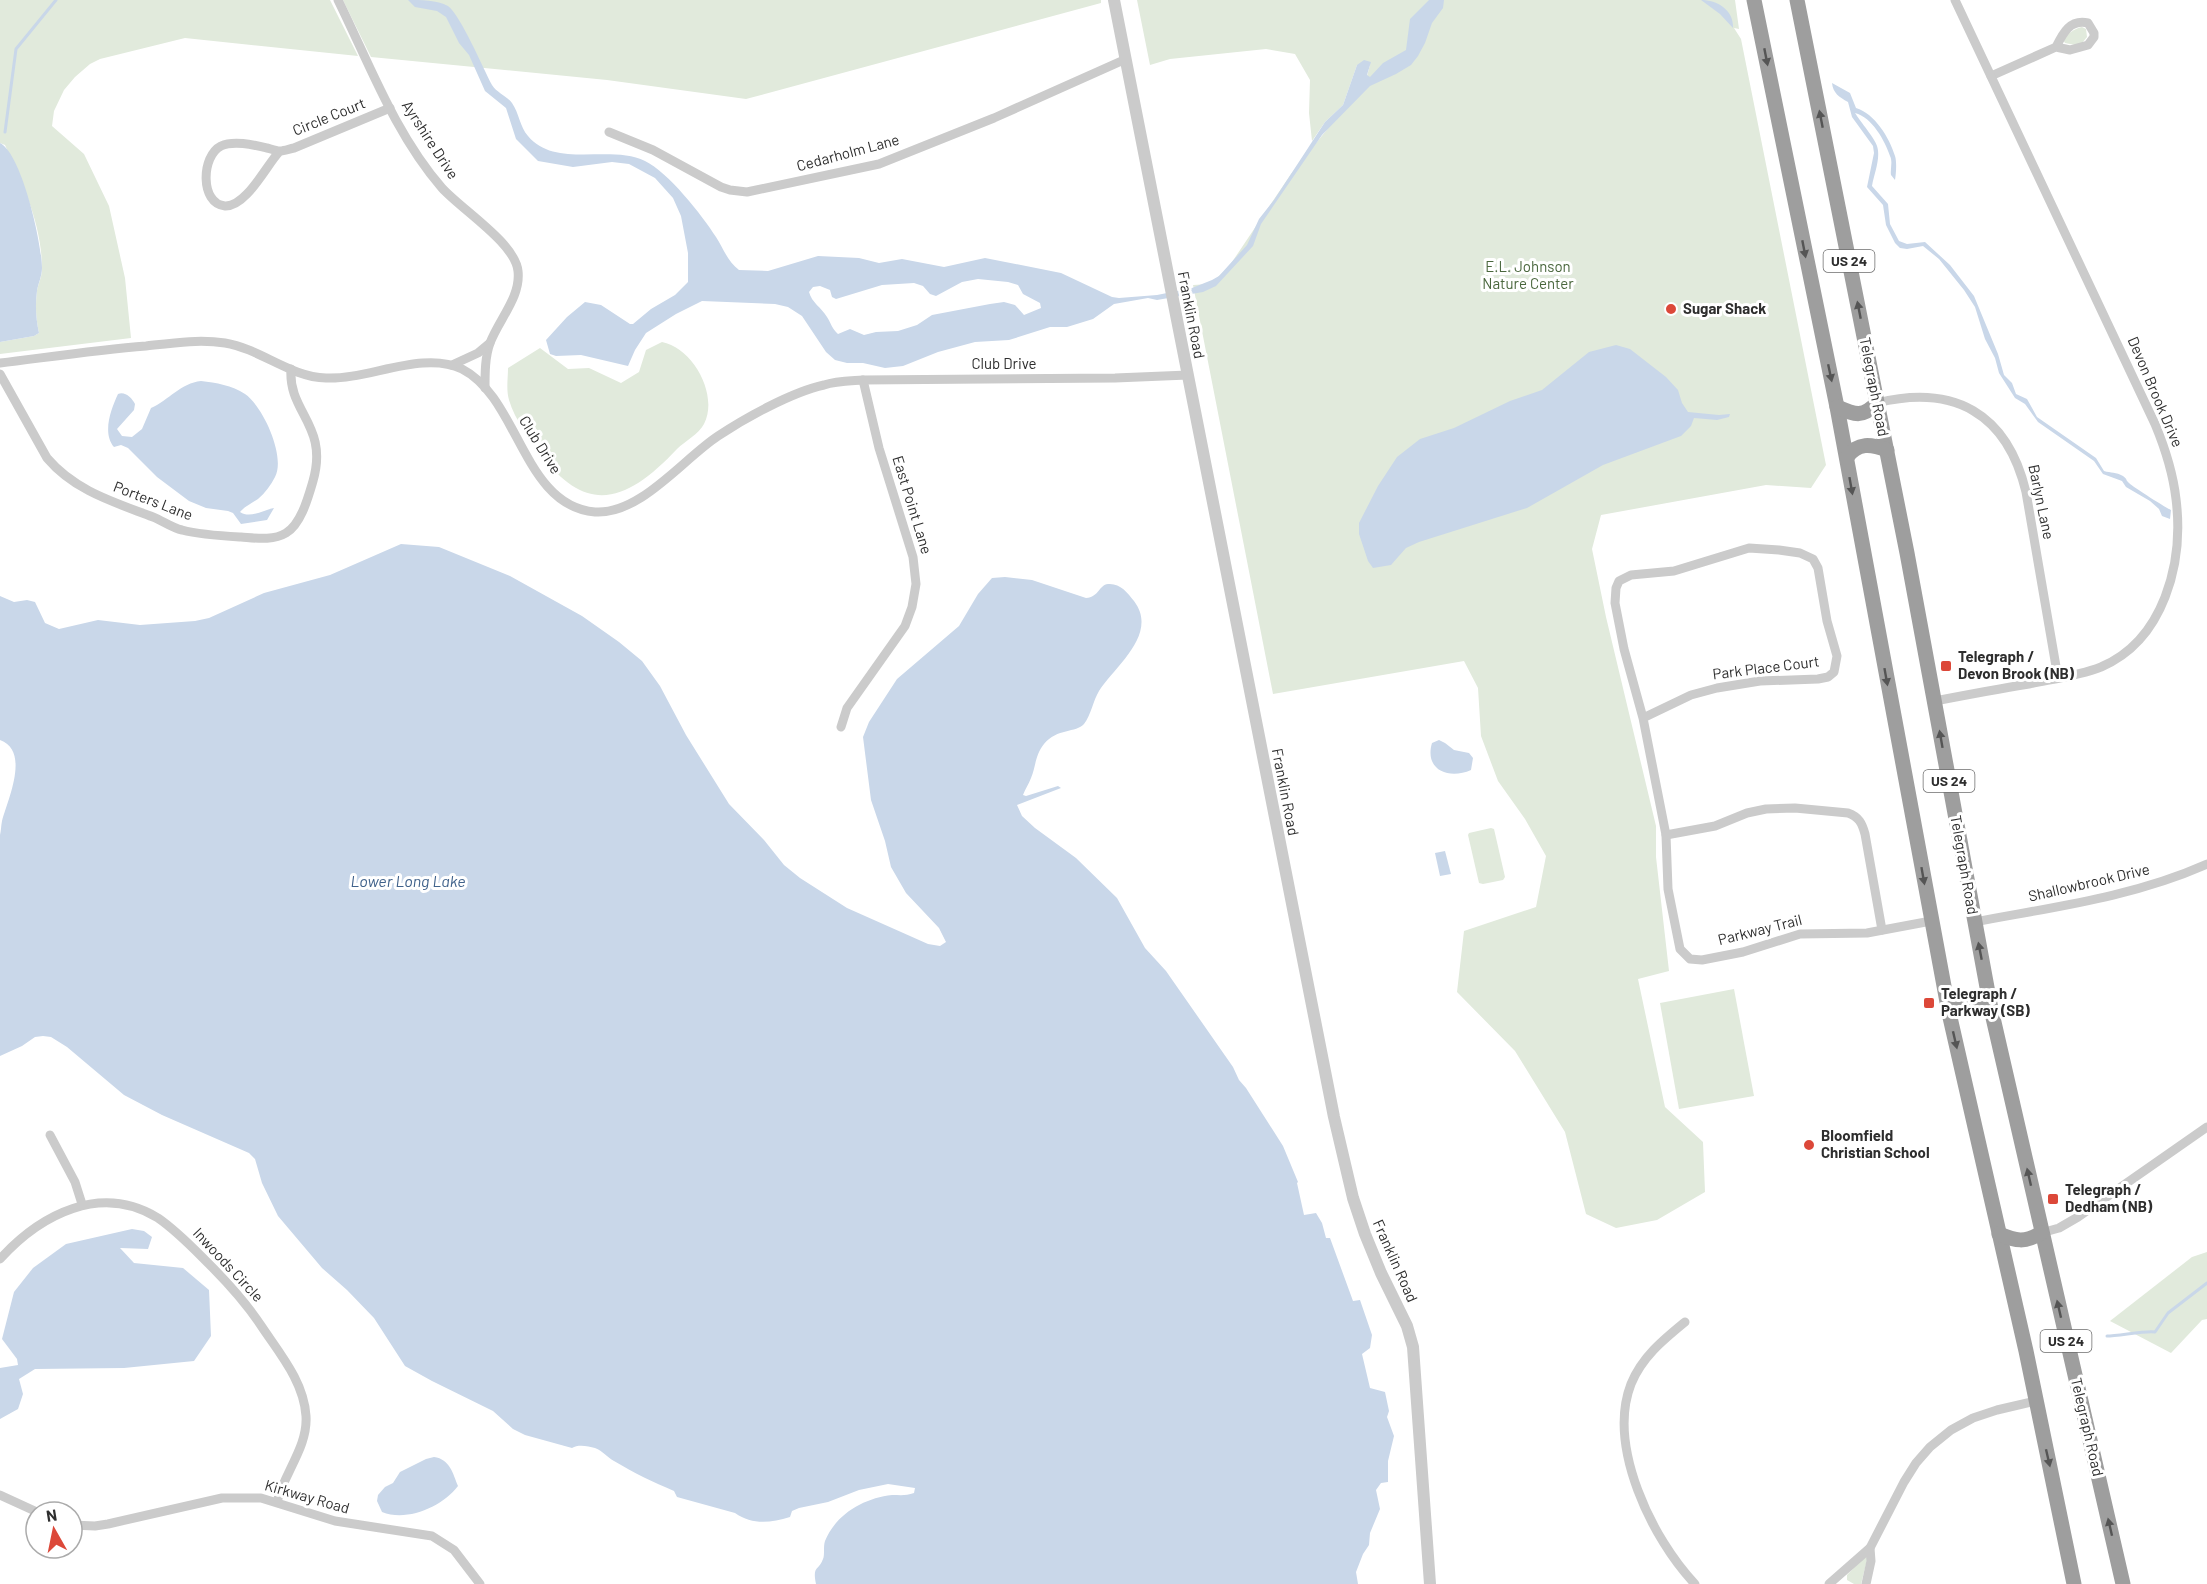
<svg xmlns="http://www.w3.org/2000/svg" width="2207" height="1584" viewBox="0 0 2207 1584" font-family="Barlow,sans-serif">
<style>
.green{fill:#e1eadc}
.water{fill:#c9d7e9;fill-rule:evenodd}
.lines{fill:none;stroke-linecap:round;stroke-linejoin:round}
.stream{stroke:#c9d7e9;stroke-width:3}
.minor{stroke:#cbcbcb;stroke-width:9}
.tertiary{stroke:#cbcbcb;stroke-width:12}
.trunk{stroke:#9e9e9e;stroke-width:15}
.oneway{fill:#555}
.poi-dot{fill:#dc4839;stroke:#fff;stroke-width:2}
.labels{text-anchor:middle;stroke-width:6;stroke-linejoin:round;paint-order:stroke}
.shield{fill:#fff;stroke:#6d6d6d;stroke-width:1.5}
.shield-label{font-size:14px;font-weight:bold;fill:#2e2e2e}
.street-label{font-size:15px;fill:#2e2e2e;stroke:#fff}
.park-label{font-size:15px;fill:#4a673d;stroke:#fff}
.poi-label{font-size:15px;font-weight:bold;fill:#2e2e2e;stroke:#fff;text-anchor:start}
.water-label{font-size:16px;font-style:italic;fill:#40628b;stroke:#fff}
</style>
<rect width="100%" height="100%" fill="#fff"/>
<g class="green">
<path d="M0 0H330L358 56 185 38 100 59 90 64 75 77 64 90 54 111 52 126 84 154 109 206 125 278 131 338 0 354V342L34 336 39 333C36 319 35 306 37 291 38 284 42 277 42 269 42 224 23 185 5 145L0 143Z"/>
<polygon points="343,0 1101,0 1101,3 746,99 607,80 371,57"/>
<polygon points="1137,0 1735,0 1739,29 1734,28 1741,39 1826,465 1811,488 1766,485 1601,515 1592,549 1606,617 1656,826 1656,857 1669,971 1638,979 1665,1107 1703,1142 1705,1192 1657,1220 1616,1228 1586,1214 1565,1132 1515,1051 1457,992 1464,931 1536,907 1546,856 1525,819 1498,781 1481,736 1478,688 1464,661 1273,694 1193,285 1210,284 1228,268 1291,174 1342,111 1367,76 1370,65 1357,65 1343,105 1325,122 1312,141 1309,113 1310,80 1295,54 1266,49 1170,59 1150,65"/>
<path d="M2082 27 2086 29 2087 37 2082 43 2075 45 2065 43 2063 40C2069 33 2073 29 2082 27Z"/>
<path d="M662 342C693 348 719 395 704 424 699 434 685 441 677 449 630 499 588 519 541 454 529 438 515 420 509 400 506 390 508 378 508 368L540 348 568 369 589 368 621 383 639 372 646 350Z"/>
<polygon points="1491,828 1494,829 1505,877 1503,880 1483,884 1479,883 1468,835 1469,833"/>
<polygon points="1734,989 1754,1096 1679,1109 1660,1003"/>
<polygon points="2207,1252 2207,1319 2202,1320 2171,1353 2110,1321 2192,1257"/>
<polygon points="1866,1555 1868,1556 1861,1584 1854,1584 1847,1580 1847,1575"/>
</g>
<g class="water">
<path d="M408 0C421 0 437 0 448 6 461 16 483 68 492 85 497 93 507 96 512 103 519 113 520 127 528 136 555 169 611 144 645 161 668 172 702 215 716 237 723 248 728 262 739 270L768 271 818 256 859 258 879 263 902 259 944 267 985 258 1061 273 1112 297 1119 298 1157 295 1192 288 1212 280 1219 276 1247 245 1259 219 1274 200 1325 122 1343 105 1357 65 1364 60 1371 62 1367 75 1370 77 1383 63 1406 50 1410 19 1429 0H1444L1443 8 1432 23 1425 43 1418 56 1411 65 1396 74 1370 86 1322 135 1261 224 1253 246 1216 286 1203 292 1157 300 1148 298 1114 304 1093 319 1067 327H1050L1009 340 975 342 938 352 903 366 885 368 863 363H847L835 360 826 352 802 316 788 307 775 304 702 301 676 314 646 333 635 350 628 366 581 355 556 356 550 354 546 340 567 317 585 302 601 305 630 324H633L651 309 675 295 688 282V253L681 216 673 198 655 178 629 164 612 162 573 167 538 161 516 139 506 108 485 91 469 55 459 43 446 17 437 11 415 7ZM978 279 1008 282 1018 285 1023 294 1040 303 1041 308 1024 315 1015 305 1004 302 990 304 932 315 917 325 898 331 876 332 864 335 850 329 838 334C832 329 831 323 827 317 821 307 812 303 809 292L813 287 820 286 830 290 832 297 836 299 882 285 914 283 923 286 930 294 936 296 962 282Z"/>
<path d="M1701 0C1717 0 1734 10 1733 28L1720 14Z"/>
<path d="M1832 83 1850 93 1856 108C1875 114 1889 137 1895 156 1897 162 1896 174 1895 180L1891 175C1890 169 1893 162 1890 156 1885 141 1872 117 1855 113 1860 121 1876 140 1877 146 1881 158 1874 174 1872 186L1888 204 1890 224 1899 241 1907 244 1925 242 1950 265 1974 296 1998 354 2004 375 2012 383 2016 394 2027 399 2037 417 2096 458 2104 471C2111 473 2116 472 2123 476 2129 481 2124 478 2129 483 2133 487 2168 509 2171 510L2170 519 2162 516 2159 509 2150 501 2126 487 2122 481 2103 474 2094 461 2038 422 2025 404 2015 398 1999 373 1995 358 1985 339 1975 307 1964 290 1939 259 1923 246 1907 249 1900 248 1895 243 1886 225 1883 205 1867 187 1874 153 1873 146 1852 117 1848 102C1839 97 1833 93 1832 83Z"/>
<path d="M0 143C22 154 42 244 42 268 42 276 38 284 37 291 35 305 36 319 39 333L34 336 0 342Z"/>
<polygon points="1616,345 1630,349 1666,377 1678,390 1682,403 1688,412 1719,415 1730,414 1729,417 1717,420 1694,418 1691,426 1681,436 1603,465 1527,508 1419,542 1406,548 1391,565 1373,568 1368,561 1359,534 1359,523 1378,486 1397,457 1420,439 1454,428 1510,401 1542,390 1589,352"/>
<path d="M201 381C216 383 232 385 245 394 263 406 286 457 275 477 271 485 265 493 258 499 252 503 244 507 240 512 250 519 263 510 274 508L267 520 241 524 233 513 228 511 206 508 189 501 157 477 128 448 121 445 114 447C102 433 111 409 118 394 125 391 132 398 135 404L134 410 117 429 122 436 132 437 142 429 151 408C169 400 181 383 201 381Z"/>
<path d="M401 544 439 547 510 576 582 616 619 642 642 661 660 686 686 735 729 804 764 840 784 865 800 878 847 908 928 944 940 946 946 942 939 928 906 893 891 867 885 841 871 800 863 737 869 722 897 679 959 626 978 594 992 578 1005 577 1032 580 1086 598C1099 597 1099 585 1108 584 1120 583 1127 592 1134 601 1159 634 1115 666 1099 691 1093 701 1091 715 1084 724 1076 733 1057 728 1044 744 1035 755 1036 766 1031 778 1029 784 1025 789 1023 795L1026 796 1058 786 1061 788 1017 805 1022 816 1035 828 1076 858 1117 898 1145 948 1166 971 1233 1067 1239 1080 1246 1088 1283 1146 1298 1182 1297 1183 1304 1215 1316 1213 1322 1223 1326 1238H1330L1353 1301 1360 1300 1372 1335 1370 1348 1362 1354 1370 1388 1385 1392 1389 1411 1387 1417 1394 1436 1388 1461V1482L1381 1483 1376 1490 1380 1509 1370 1533 1369 1545 1363 1554 1356 1572 1358 1584H816C812 1565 819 1571 823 1559 825 1554 823 1547 825 1541 836 1514 864 1498 892 1495 900 1495 906 1496 914 1493L915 1488 888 1484 859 1490 828 1502 799 1508 792 1511 790 1517C770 1523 752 1525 735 1513L677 1497 674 1491C653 1482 634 1473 614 1461 607 1457 603 1451 595 1448 588 1446 578 1444 572 1448L525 1435 513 1429 493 1411 432 1381 405 1366 374 1318 347 1290 322 1268 278 1216 262 1183 255 1159 249 1153 162 1115 124 1095 67 1047 51 1037 43 1036 35 1037 22 1046 0 1056V835C1 831 1 826 2 821 7 801 31 751 0 740V596L14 602 27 600 35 602 45 623 59 629 98 620 140 625 195 621 209 618 264 593 330 575Z"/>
<path d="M1439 740 1445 743 1454 750 1469 753 1473 758 1471 770C1449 780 1424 770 1432 743Z"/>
<polygon points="1445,851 1451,874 1440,876 1435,853"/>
<polygon points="132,1229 144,1231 152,1237 148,1249 120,1248 134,1263 183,1268 209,1290 211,1336 194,1361 124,1368 35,1369 19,1379 23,1394 18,1409 0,1419 0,1368 18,1365 17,1359 2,1339 14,1292 33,1268 66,1244"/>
<path d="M434 1457C450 1459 453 1474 458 1486 442 1507 407 1522 382 1512L377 1501 378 1495 385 1487 393 1483 400 1472 426 1459Z"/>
</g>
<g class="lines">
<g class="stream">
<polyline points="5,132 16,49 56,0"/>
<path d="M2107 1336C2118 1336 2148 1330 2155 1332L2168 1313 2207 1283"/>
</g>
<g class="minor">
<path d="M338 0C369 63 395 134 442 188 462 210 515 243 518 271 521 297 499 319 490 343 485 357 485 373 485 388"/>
<path d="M1991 76 2056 47 2070 50 2088 45 2094 37V33L2088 23C2070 19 2063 33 2056 47"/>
<polyline points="609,132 653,150 721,187 730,190 747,192 879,164 994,118 1126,59"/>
<path d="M279 152C266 166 246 207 225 206 200 204 201 156 221 146 234 140 254 145 267 148 271 149 276 151 280 151 284 151 289 149 294 148L390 108"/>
<path d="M0 363C49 357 97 350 146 346 172 343 199 339 225 343 261 349 290 377 326 378 368 380 423 350 462 369 519 398 523 506 595 512 640 515 683 459 718 436 745 418 792 392 824 385 836 381 850 381 863 380L1115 378 1188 375"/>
<polyline points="452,365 478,353 490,343"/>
<path d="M0 374 47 458C75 491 114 502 153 517 163 521 172 528 182 530 201 535 222 536 241 537 255 538 273 541 286 533 301 524 308 498 313 481 329 425 288 413 291 369"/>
<path d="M1877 403C1954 384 2007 413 2026 492L2058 678"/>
<path d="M1935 701C1966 695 1998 689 2029 684 2053 679 2078 676 2101 667 2164 640 2184 563 2176 499 2173 473 2165 448 2155 424L1955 0"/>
<polyline points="1643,718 1691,695 1717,688 1760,681 1818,679 1828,677 1834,672 1837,656 1827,621 1818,568 1813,559 1800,553 1779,550 1749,548 1674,571 1631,575 1619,581 1616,588 1615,603 1624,649 1643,718 1666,835 1668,889 1680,949 1690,959 1702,960 1743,952 1800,934 1867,933 1931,921"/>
<polyline points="841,727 847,708 905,626 912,607 916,584 913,557 879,448 863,380"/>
<path d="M1666 835 1715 826 1747 813 1766 809 1795 808 1848 813C1859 817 1862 823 1865 834L1882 930"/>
<path d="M1974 922C2053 907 2133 897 2207 864"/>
<polyline points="50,1135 75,1182 82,1204"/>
<polyline points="2041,1233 2059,1228 2078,1217 2207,1127"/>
<path d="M0 1259C41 1214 101 1183 158 1218 177 1231 193 1248 209 1264 229 1284 247 1304 262 1327 280 1354 304 1382 306 1416 308 1447 284 1473 277 1502"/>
<path d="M1685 1322C1663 1340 1642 1357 1631 1384 1607 1446 1652 1539 1695 1584"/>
<polyline points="0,1495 37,1512"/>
<polyline points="72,1525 95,1526 108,1524 222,1498 261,1498 335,1521 432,1536 454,1550 480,1584"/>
<polyline points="1829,1584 1870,1548 1904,1482 1916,1463 1930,1447 1951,1430 1973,1418 1997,1410 2036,1401"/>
<polyline points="1866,1584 1871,1561 1870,1548"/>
</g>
<polyline class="tertiary" points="1114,0 1334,1117 1353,1198 1365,1234 1381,1273 1407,1326 1413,1347 1430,1584"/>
<g class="trunk">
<polyline points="1754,0 1837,407 1949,1013 2026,1351 2074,1584"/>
<polyline points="1797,0 1907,553 1991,1009 2123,1584"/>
<path d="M1837 407C1856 415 1862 418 1877 403"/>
<path d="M1847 457C1858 442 1871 444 1887 450"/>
<polyline points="1949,1013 1968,1002 1991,1009"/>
<path d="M1999 1234C2016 1241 2025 1243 2041 1233"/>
</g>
</g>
<defs><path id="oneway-solid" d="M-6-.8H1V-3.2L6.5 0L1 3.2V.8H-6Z" transform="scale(1.5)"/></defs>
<g class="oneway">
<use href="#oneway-solid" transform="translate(1766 57) rotate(79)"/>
<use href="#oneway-solid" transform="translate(1821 119) rotate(-101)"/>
<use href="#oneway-solid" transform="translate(1804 249) rotate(79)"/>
<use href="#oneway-solid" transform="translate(1859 310) rotate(-101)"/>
<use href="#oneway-solid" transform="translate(1830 373) rotate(78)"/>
<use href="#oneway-solid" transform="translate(1851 486) rotate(80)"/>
<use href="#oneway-solid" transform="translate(1886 677) rotate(80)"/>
<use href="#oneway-solid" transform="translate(1941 739) rotate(-100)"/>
<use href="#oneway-solid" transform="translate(1923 876) rotate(80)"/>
<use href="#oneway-solid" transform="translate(1980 951) rotate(-101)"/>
<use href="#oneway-solid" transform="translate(1955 1040) rotate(77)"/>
<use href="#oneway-solid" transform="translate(2029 1177) rotate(-103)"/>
<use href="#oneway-solid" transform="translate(2059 1309) rotate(-103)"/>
<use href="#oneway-solid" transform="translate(2048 1458) rotate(77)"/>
<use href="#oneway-solid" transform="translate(2110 1527) rotate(-103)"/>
</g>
<g class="poi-dot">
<circle cx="1671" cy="309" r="6"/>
<rect x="1940" y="660" width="12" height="12" rx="3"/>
<rect x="1923" y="997" width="12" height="12" rx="3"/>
<circle cx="1809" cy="1145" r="6"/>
<rect x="2047" y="1193" width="12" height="12" rx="3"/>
</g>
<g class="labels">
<g class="shield">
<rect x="1823.5" y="250" width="51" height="22" rx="4.5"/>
<rect x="1923.5" y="770" width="51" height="22" rx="4.5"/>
<rect x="2040.5" y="1330" width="51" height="22" rx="4.5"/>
</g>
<g class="shield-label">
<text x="1849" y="266">US 24</text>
<text x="1949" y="786">US 24</text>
<text x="2066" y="1346">US 24</text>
</g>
<g class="street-label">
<text transform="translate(329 117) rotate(-22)" y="5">Circle Court</text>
<text transform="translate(430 140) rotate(57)" y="5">Ayrshire Drive</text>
<text transform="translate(848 153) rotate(-15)" y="5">Cedarholm Lane</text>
<text transform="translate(1191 315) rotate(79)" y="5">Franklin Road</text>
<text x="1004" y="369">Club Drive</text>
<text transform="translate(1874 387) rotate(79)" y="5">Telegraph Road</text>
<text transform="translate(2155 392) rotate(67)" y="5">Devon Brook Drive</text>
<text transform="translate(540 445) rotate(58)" y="5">Club Drive</text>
<text transform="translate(153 501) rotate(21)" y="5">Porters Lane</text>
<text transform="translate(2041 502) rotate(78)" y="5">Barlyn Lane</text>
<text transform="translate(912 505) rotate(73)" y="5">East Point Lane</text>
<text transform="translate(1766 668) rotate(-7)" y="5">Park Place Court</text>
<text transform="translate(1285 792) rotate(79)" y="5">Franklin Road</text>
<text transform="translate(1964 865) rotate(80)" y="5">Telegraph Road</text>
<text transform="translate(2089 883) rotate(-13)" y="5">Shallowbrook Drive</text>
<text transform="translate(1760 930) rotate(-14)" y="5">Parkway Trail</text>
<text transform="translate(1395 1261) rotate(66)" y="5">Franklin Road</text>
<text transform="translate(228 1265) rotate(47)" y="5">Inwoods Circle</text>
<text transform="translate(2087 1427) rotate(77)" y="5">Telegraph Road</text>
<text transform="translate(307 1497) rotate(16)" y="5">Kirkway Road</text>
</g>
<g class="park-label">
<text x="1528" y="272">E.L. Johnson<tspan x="1528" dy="17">Nature Center</tspan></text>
</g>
<g class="poi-label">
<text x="1683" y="314">Sugar Shack</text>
<text x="1958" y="662">Telegraph /<tspan x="1958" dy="17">Devon Brook (NB)</tspan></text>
<text x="1941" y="999">Telegraph /<tspan x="1941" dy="17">Parkway (SB)</tspan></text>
<text x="1821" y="1141">Bloomfield<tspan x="1821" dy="17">Christian School</tspan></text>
<text x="2065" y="1195">Telegraph /<tspan x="2065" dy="17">Dedham (NB)</tspan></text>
</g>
<g class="water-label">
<text x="408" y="887">Lower Long Lake</text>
</g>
</g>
<g transform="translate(54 1530) rotate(351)"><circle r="28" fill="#ffffff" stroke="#ababab" stroke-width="1.5"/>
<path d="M0-4.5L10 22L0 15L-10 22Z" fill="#dc4839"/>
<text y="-9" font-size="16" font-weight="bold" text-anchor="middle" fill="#2e2e2e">N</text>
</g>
</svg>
